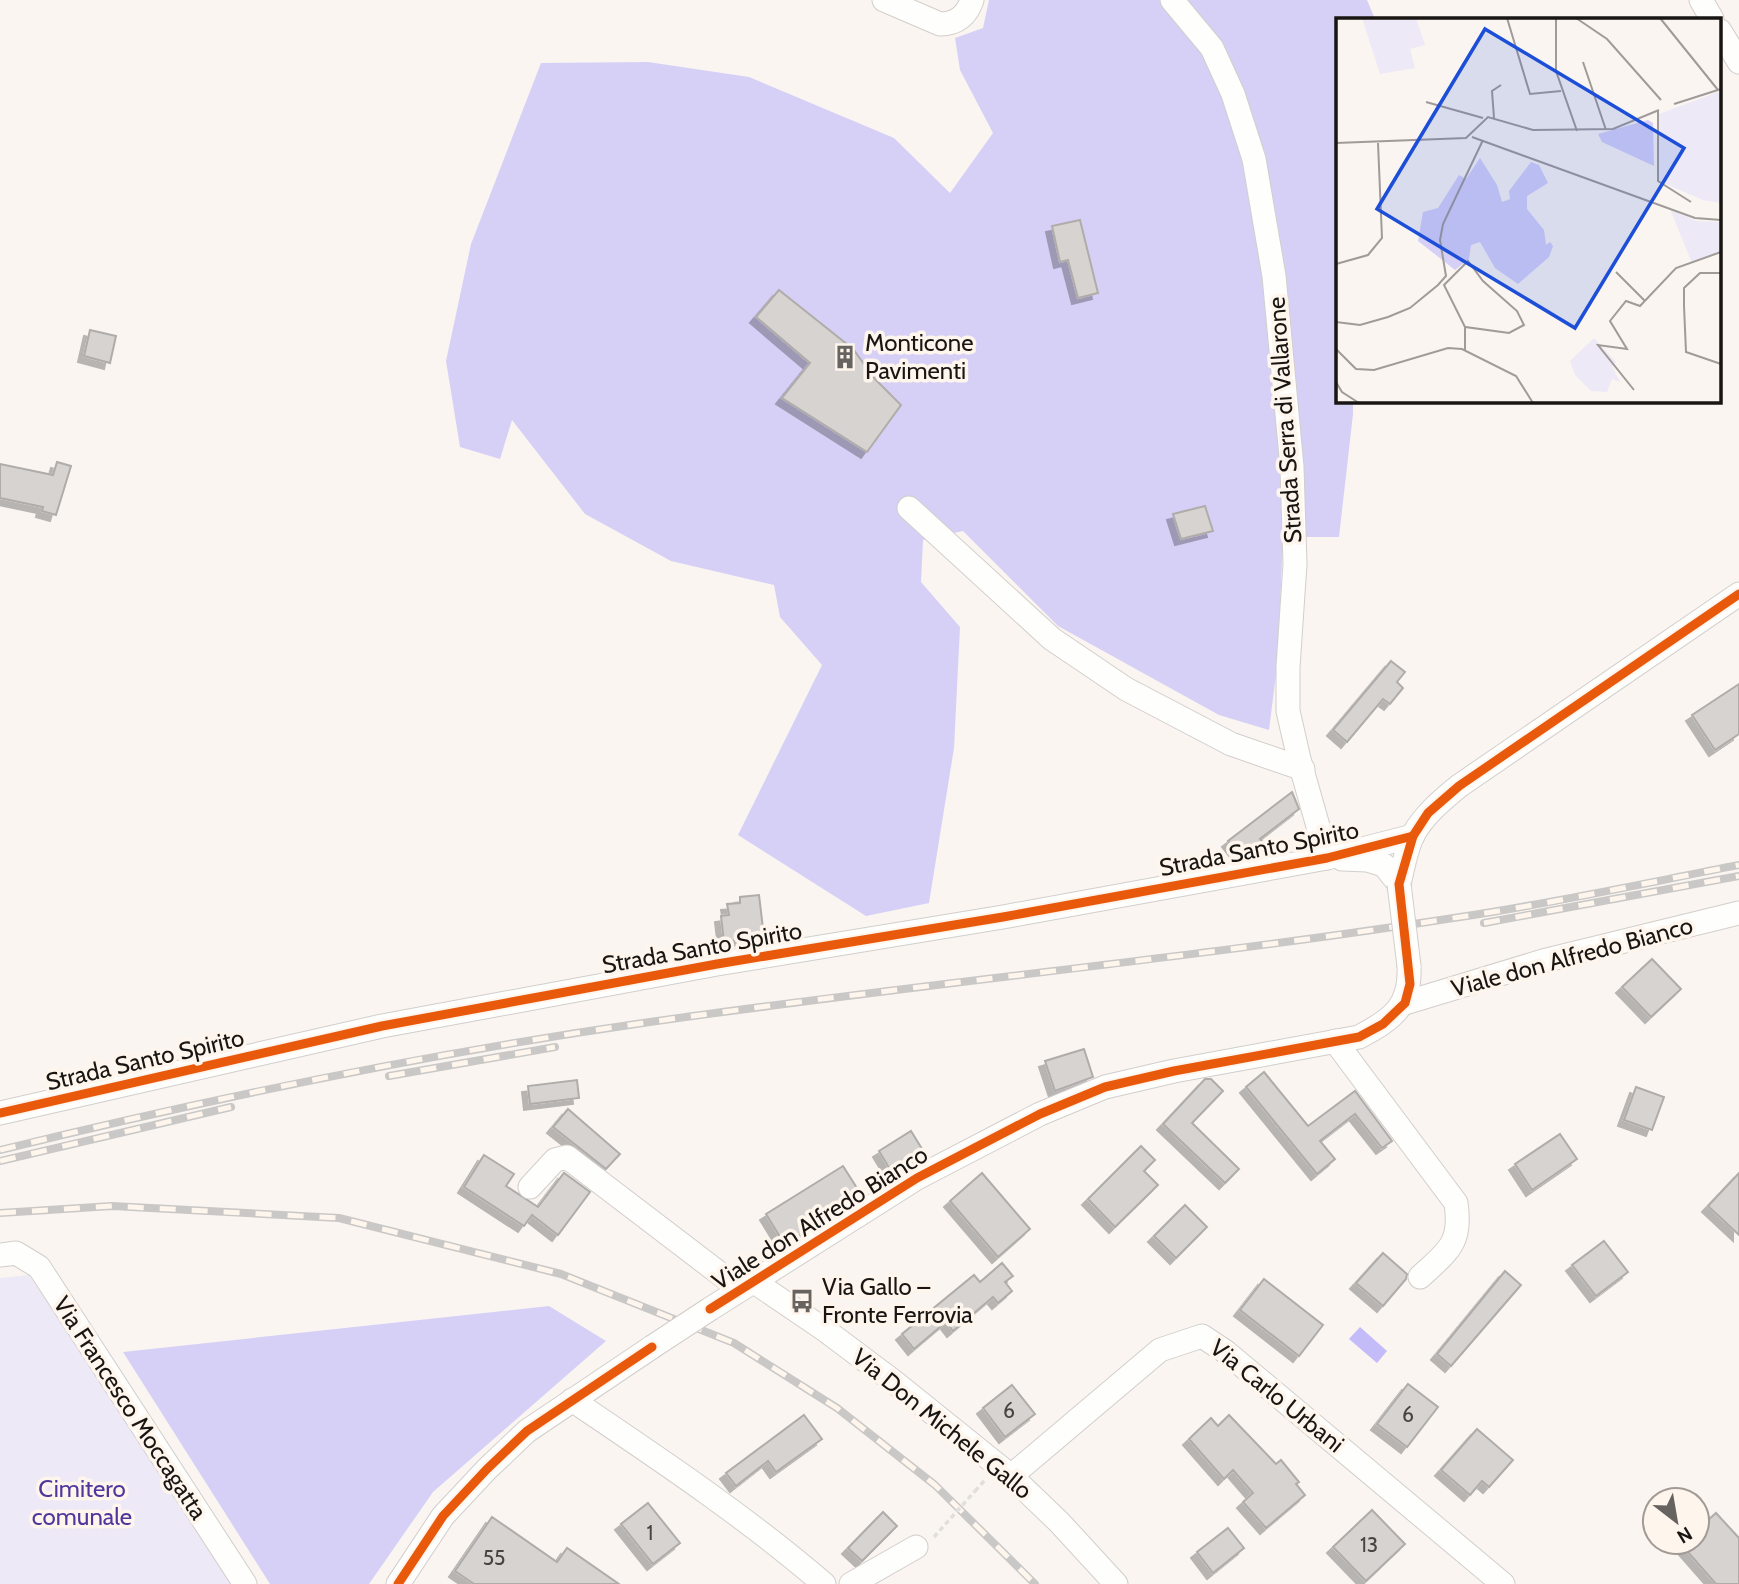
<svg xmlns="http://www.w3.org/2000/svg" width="1739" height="1584" viewBox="0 0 1739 1584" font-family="Cabin,sans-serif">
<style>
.green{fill:#ede9f6}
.forest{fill:#d6d0f6}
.water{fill:#c4bbf9}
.building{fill:#d7d3d0;stroke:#b0aca9;stroke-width:2;filter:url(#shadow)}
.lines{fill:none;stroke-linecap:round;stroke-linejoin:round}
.minor-casing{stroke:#d2cecb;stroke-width:25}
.path{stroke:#e0dfdd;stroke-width:3.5;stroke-dasharray:5 3.5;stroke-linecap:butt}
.minor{stroke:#fefefd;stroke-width:23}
.rail-casing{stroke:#cac8c6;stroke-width:8}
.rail{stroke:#fef5ed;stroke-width:5;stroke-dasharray:16;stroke-linecap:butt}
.minor-bridge-casing{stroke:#d2cecb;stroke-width:25;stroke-linecap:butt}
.path-bridge{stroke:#e0dfdd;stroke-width:3.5;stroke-dasharray:5 3.5;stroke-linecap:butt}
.minor-bridge{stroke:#fefefd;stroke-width:23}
.cycleway-casing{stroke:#fef5ed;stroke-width:13}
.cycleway{stroke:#e8590c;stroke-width:9}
.labels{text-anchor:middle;stroke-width:7;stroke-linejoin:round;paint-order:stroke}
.number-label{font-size:21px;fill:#484442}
.poi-label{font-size:24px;fill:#181512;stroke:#fef5ed;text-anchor:start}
.street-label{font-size:24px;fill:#181512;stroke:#fef5ed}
.park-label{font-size:24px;fill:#4f379d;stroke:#fef5ed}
.inset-road{fill:none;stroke:#a09b98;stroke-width:2}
.view{fill:#1d4ed8;fill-opacity:0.15;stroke:#1d4ed8;stroke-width:3.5}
.inset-edge{fill:none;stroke:#181512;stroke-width:3.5}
</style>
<defs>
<filter id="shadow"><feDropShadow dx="-6" dy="6" stdDeviation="0" flood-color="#0004"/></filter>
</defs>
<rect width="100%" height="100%" fill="#faf5f1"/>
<polygon class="green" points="29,1275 234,1584 0,1584 0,1278"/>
<g class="forest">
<polygon points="989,0 1367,0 1375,19 1338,19 1338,401 1353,401 1353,414 1339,537 1283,537 1278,659 1269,730 1219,715 1058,626 963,531 923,540 921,582 960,627 954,748 929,903 866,916 738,835 822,665 780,617 774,585 671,561 585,514 512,420 500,459 460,447 446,361 471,244 541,63 648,62 749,77 894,138 950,193 993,133 960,70 955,38 983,28"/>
<polygon points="549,1306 606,1341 433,1492 369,1584 270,1584 123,1352"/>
</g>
<polygon class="water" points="1360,1327 1387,1351 1377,1363 1349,1339"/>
<g class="building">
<polygon points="1080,220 1098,293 1078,298 1068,260 1060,262 1052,226"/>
<polygon points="779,290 853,349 875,379 901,405 867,452 782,398 810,363 756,317"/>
<polygon points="90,330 116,336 110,363 84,356"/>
<polygon points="57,462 71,466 56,515 42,511 43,507 0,498 0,464 53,475"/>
<polygon points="1205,506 1213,531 1181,539 1173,514"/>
<polygon points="1391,661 1405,672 1397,682 1403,688 1390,704 1383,699 1347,742 1333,730"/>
<polygon points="1739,684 1739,734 1715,750 1692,715"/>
<polygon points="1292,792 1299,809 1260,839 1265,845 1248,858 1242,859 1228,841"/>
<polygon points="759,895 764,937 724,942 721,916 729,915 727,904 740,903 740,897"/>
<polygon points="1652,959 1681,989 1651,1017 1622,987"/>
<polygon points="1084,1049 1093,1077 1055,1091 1045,1061"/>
<polygon points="1264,1072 1308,1126 1355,1091 1392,1141 1382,1148 1355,1114 1320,1141 1335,1159 1317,1174 1246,1087"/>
<polygon points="1205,1079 1211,1079 1223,1091 1192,1123 1239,1169 1225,1183 1163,1124"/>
<polygon points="577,1080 579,1098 530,1104 528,1086"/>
<polygon points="1636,1087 1664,1097 1652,1130 1624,1120"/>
<polygon points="568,1109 620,1154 606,1169 553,1127"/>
<polygon points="911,1131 927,1157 894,1176 879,1151"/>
<polygon points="1560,1134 1577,1159 1532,1190 1515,1164"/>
<polygon points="1141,1146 1155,1160 1144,1171 1158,1185 1115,1227 1088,1199"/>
<polygon points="484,1155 514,1174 506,1186 538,1207 564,1173 590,1192 558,1235 532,1215 524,1226 464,1187"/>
<polygon points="843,1166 862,1196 785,1245 766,1214"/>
<polygon points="982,1173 1030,1229 998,1257 950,1201"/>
<polygon points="1739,1173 1739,1235 1708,1206"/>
<polygon points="1185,1205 1207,1227 1176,1258 1154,1236"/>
<polygon points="1604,1241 1628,1272 1596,1296 1572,1265"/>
<polygon points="1383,1253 1407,1274 1406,1279 1383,1306 1356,1283"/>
<polygon points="1002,1263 1013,1276 1005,1282 1012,1291 998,1303 993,1297 953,1331 946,1322 914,1349 902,1334 974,1275 980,1282"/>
<polygon points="1505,1271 1521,1285 1451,1366 1437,1354"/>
<polygon points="1264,1279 1323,1325 1299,1356 1240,1310"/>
<polygon points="1408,1384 1438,1407 1407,1447 1377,1424"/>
<polygon points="1012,1385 1035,1414 1005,1437 983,1408"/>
<polygon points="804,1415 822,1439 776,1472 768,1461 736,1486 726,1473"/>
<polygon points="1229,1415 1276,1464 1281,1460 1299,1482 1296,1484 1305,1495 1266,1528 1243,1502 1253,1493 1233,1470 1224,1479 1189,1439 1211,1418 1218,1426"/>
<polygon points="1477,1429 1513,1460 1489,1487 1482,1481 1470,1495 1441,1470"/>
<polygon points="648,1503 680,1543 653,1564 621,1524"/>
<polygon points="1372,1510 1405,1544 1366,1581 1333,1547"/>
<polygon points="883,1512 897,1526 862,1561 848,1548"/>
<polygon points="1716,1513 1739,1538 1739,1584 1716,1584 1679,1542 1697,1542 1697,1530"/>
<polygon points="492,1517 557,1562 567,1548 619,1584 474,1584 455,1571"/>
<polygon points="1228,1528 1244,1548 1213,1573 1197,1552"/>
</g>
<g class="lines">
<g class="minor-casing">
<g id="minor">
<path d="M884 0 940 24C957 24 967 15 972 0"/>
<polyline points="1172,0 1212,48 1233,94 1254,159 1274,276 1292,467 1295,564 1288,667 1288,711 1299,759 1327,858"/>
<polyline points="1701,0 1712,19"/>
<polyline points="1720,31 1739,62"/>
<polyline points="909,508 1052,639 1126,689 1231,744 1303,769"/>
<polyline points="1342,859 1367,860 1384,865 1399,884"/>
<path d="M1399 884C1403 868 1406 849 1413 835 1424 815 1441 801 1459 786L1739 594"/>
<polyline points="1405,1003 1543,961 1739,913"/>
<path d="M1335 1041 1456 1203C1462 1244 1448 1251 1420 1277"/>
<polyline points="0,1113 382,1026 717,964 1003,917 1327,858 1413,836"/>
<polyline points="530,1187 555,1160 567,1157 740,1289"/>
<polyline points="0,1255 16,1253 39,1267 245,1584"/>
<polyline points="753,1281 825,1330 893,1381 1011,1476 1059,1522 1116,1584"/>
<path d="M710 1309 917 1178 1040 1114 1105 1087 1174 1071 1359 1037C1393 1019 1411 1006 1409 966"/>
<path d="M572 1400C658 1458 745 1516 824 1584"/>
<polyline points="1011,1476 1160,1350 1202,1336 1226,1352 1503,1584"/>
<polyline points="398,1584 443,1516 487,1469 527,1431 652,1347"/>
<polyline points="851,1584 916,1547"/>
</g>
</g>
<polyline class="path" points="975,1491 986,1479"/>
<use href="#minor" class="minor"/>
<g class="rail-casing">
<g id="rail">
<polyline points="1484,923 1739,876"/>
<polyline points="389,1076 555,1047"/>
<path d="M0 1150C213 1098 426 1054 643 1023 915 984 1189 959 1460 917 1554 903 1646 883 1739 865"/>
<polyline points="0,1161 231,1107"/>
<polyline points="0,1213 112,1206 339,1218 561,1274 734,1343 837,1408 935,1485 1035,1584"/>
</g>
</g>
<use href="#rail" class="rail"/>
<g class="minor-bridge-casing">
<g id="minor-bridge">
<polyline points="1399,884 1409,966"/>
<polyline points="652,1347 710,1309"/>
</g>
</g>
<polyline class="path-bridge" points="934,1537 975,1491"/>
<use href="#minor-bridge" class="minor-bridge"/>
<g class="cycleway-casing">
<g id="cycleway">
<polyline points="0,1113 382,1026 717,964 1003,917 1327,858 1413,836"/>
<polyline points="710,1309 917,1178 1040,1114 1105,1087 1174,1071 1359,1037 1383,1024 1405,1003 1410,984 1399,884 1413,836 1428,813 1459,786 1739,594"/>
<polyline points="398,1584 443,1516 487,1469 527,1431 652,1347"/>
</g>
</g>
<use href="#cycleway" class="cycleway"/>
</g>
<defs>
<g id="building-bare" transform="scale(1.89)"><path d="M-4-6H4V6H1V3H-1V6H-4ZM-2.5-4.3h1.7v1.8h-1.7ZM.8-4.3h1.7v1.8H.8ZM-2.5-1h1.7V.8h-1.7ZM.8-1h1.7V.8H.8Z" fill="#676360" stroke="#fef5ed" stroke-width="2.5" paint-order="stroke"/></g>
<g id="bus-bare" transform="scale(1.89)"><path d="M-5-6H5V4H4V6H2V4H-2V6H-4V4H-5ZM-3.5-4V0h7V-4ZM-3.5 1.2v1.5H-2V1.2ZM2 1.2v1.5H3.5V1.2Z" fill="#676360" stroke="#fef5ed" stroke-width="2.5" paint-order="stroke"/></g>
</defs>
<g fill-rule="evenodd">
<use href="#building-bare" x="845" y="357"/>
<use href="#bus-bare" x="802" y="1301"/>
</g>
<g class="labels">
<g class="number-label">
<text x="1009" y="1418">6</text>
<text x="1408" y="1422">6</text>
<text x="650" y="1540">1</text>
<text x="1369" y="1552">13</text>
<text x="494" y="1565">55</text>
</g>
<g class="poi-label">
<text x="865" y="351">Monticone<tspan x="865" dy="28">Pavimenti</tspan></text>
<text x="822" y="1295">Via Gallo –<tspan x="822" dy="28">Fronte Ferrovia</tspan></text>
</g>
<g class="street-label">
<text transform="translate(1285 420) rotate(-94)" y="8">Strada Serra di Vallarone</text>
<text transform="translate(1259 849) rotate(-11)" y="8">Strada Santo Spirito</text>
<text transform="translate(702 948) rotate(-10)" y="8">Strada Santo Spirito</text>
<text transform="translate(1572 957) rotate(-15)" y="8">Viale don Alfredo Bianco</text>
<text transform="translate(145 1060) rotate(-13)" y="8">Strada Santo Spirito</text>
<text transform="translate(820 1218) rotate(-32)" y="8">Viale don Alfredo Bianco</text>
<text transform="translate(1277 1396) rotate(39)" y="8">Via Carlo Urbani</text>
<text transform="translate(130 1408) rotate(57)" y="8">Via Francesco Moccagatta</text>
<text transform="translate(942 1424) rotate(39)" y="8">Via Don Michele Gallo</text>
</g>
<g class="park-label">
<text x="82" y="1497">Cimitero<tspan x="82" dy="28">comunale</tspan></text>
</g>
</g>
<g transform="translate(1336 18)">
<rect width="385" height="385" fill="#faf5f1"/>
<path d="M26 0H80L89 27 74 31 79 50 44 56ZM382 74 385 79V185L367 182 323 163V96ZM334 191 360 203 385 204V233L356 245ZM258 320 280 344 276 348 284 364 276 361 271 374 255 373 239 357 234 343Z" fill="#ede9f6"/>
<path d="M312 102 317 105 318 148 266 124 262 116ZM144 140 161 167 166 184 174 181 173 173 195 144 203 147 212 165 191 178V191L208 212 210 227 214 224 217 228 213 239 182 266 159 250 144 224 135 227 133 241 119 252 82 223 87 194 102 190 123 157 130 161Z" fill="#d6d0f6"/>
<path class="inset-road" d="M171 0 194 76 225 73M220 0V53L241 113M240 0 271 21 325 82M324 0 382 72M247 44 270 112M90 84 147 100M338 86 385 71M322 93V163L355 184M158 100 156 73 165 67M136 119 359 200 385 202M0 125 130 120 152 99 197 112 277 111 323 92M0 246 32 237 46 220 42 125M280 254 309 283M385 255H364L348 270V288L350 334 385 346M0 304 24 307 52 299 74 290 102 267 110 258 104 222 107 206 147 122M129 309 108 267 132 243 147 263 181 293 188 307 173 315 129 309V333M0 331 20 351 38 352 112 330 126 331 180 358 197 385M0 364 6 374 23 385M298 372 262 327 291 331 274 303 290 283 304 288 340 250 385 234"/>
<path class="view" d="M149 11 348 130 239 310 41 191Z"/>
<rect width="385" height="385" class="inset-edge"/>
</g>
<g transform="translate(1676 1521) rotate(149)"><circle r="33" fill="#fef5ed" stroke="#a29b95" stroke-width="2"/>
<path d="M0-5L12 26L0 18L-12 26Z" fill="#676360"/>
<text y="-10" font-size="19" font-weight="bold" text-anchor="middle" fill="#181512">N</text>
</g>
</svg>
